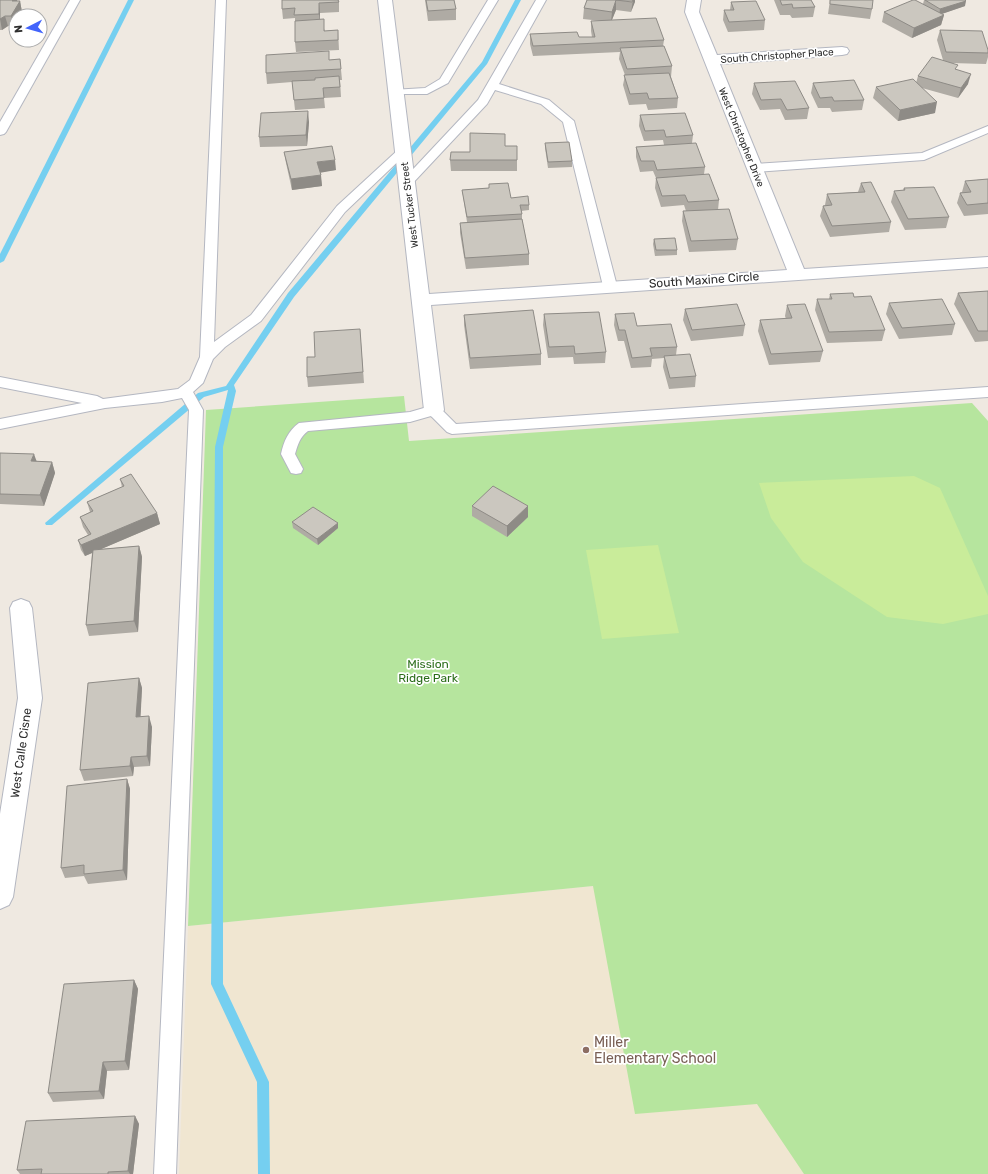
<svg xmlns="http://www.w3.org/2000/svg" width="988" height="1174" viewBox="0 0 988 1174" font-family="Rubik,sans-serif">
<style>
.education{fill:#f0e6d1}
.green{fill:#b6e59e}
.pitch{fill:#c9ec9a}
.lines{fill:none;stroke-linecap:round;stroke-linejoin:round}
.stream{fill:#75cff0;fill-rule:evenodd}
.service-casing{stroke:#b4b7c1;stroke-width:2}
.minor-casing{stroke:#b4b7c1;stroke-width:2}
.service{fill:#fff;fill-rule:evenodd}
.minor{fill:#fff;fill-rule:evenodd}
.wall{fill:#afaba4}
.shaded-wall{fill:#8e8b86}
.building{fill:#cbc7bf;stroke:#8e8b86}
.education-dot{fill:#8d6e63;stroke:#fff;stroke-width:1.5}
.labels{text-anchor:middle;stroke-width:3.5;stroke-linejoin:round;paint-order:stroke}
.far-street-label{font-size:10px;fill:#2e2e2e;stroke:#fff}
.street-label{font-size:12px;fill:#2e2e2e;stroke:#fff}
.park-label{font-size:12px;fill:#2c6e1b;stroke:#fff}
.near-education-label{font-size:14px;fill:#785e54;stroke:#fff;text-anchor:start}
</style>
<rect width="100%" height="100%" fill="#efe9e1"/>
<polygon class="education" points="593,886 988,1174 179,1174 188,926"/>
<polygon class="green" points="404,396 409,441 972,403 988,421 988,1174 804,1174 757,1104 635,1114 593,886 188,926 206,410"/>
<g class="pitch">
<polygon points="914,476 940,488 988,596 988,614 943,624 887,617 803,562 771,518 759,483"/>
<polygon points="658,545 679,633 602,639 586,550"/>
</g>
<g class="lines">
<g class="stream">
<polygon points="128,0 134,0 4,261 0,263 0,254"/>
<polygon points="515,0 521,0 487,64 294,297 234,385 236,391 223,447 223,984 269,1082 270,1174 258,1174 257,1082 211,984 215,447 228,390 204,397 52,525 46,525 45,523 198,393 226,386 288,293 482,62"/>
</g>
<g class="service-casing">
<g id="service">
<polygon points="70,0 80,0 6,132 4,134 0,135 0,122"/>
<polygon points="216,0 226,0 214,342 251,315 337,206 399,149 407,149 409,151 345,212 261,321 225,347 213,359 203,383 193,392 203,410 176,1174 154,1174 189,410 182,398 162,402 105,408 0,429 0,419 82,403 0,387 0,377 97,396 103,399 178,389 190,380 200,357"/>
<polygon points="488,0 498,0 448,83 427,94 392,94 390,92 392,90 425,88 440,79"/>
<polygon points="536,0 546,0 499,84 549,100 574,121 617,286 615,289 605,289 603,286 563,122 541,104 495,90 487,104 411,185 403,185 401,182 478,100"/>
<polygon points="988,126 988,133 924,160 754,172 750,171 748,168 750,165 754,164 922,153"/>
<path d="M988 387V397L452 434 447 432 431 416 410 422 308 431C300 437 298 444 295 454L303 469 301 473 296 474 291 473 281 454C284 441 288 431 299 423L410 412 434 405 439 407 456 424Z"/>
</g>
</g>
<g class="minor-casing">
<g id="minor">
<polygon points="378,0 392,0 429,294 787,270 685,12 687,0 701,0 699,12 717,55 842,47 847,48 849,51 847,54 842,55 720,64 804,269 988,257 988,267 431,305 444,410 441,415 434,417 427,415 424,410"/>
<polygon points="21,599 29,602 32,608 42,698 13,897 9,905 0,909 0,814 18,698 10,608 13,602"/>
</g>
</g>
<use href="#service" class="service"/>
<use href="#minor" class="minor"/>
</g>
<g class="wall">
<polygon points="0,0 20,1 22,12 20,16 16,16 13,26 8,26 2,30 0,30"/>
<polygon points="339,0 339,12 320,13 320,19 325,31 338,30 339,50 296,52 295,42 295,18 283,19 282,9"/>
<polygon points="425,0 454,0 456,9 456,20 428,21"/>
<polygon points="587,0 635,0 631,12 616,10 612,20 664,40 663,46 672,66 671,77 678,98 677,108 648,110 646,104 629,105 623,85 625,75 619,59 620,52 533,56 530,44 530,34 579,37 592,37 591,31 591,21 602,21 583,19 584,8"/>
<polygon points="774,0 811,0 815,7 813,17 792,18 790,15 780,15"/>
<polygon points="830,0 872,9 870,19 828,14"/>
<polygon points="924,0 965,0 965,6 941,14 944,15 941,25 912,38 882,22 884,12 923,4"/>
<polygon points="731,2 765,20 764,30 728,32 723,20 724,10 730,10"/>
<polygon points="940,30 988,50 988,57 986,64 951,63 968,84 958,98 922,88 935,113 898,121 873,98 876,87 916,83 918,76 943,60 937,40"/>
<polygon points="340,59 342,80 340,80 341,97 324,98 325,108 295,110 292,82 267,84 266,73 330,60"/>
<polygon points="754,83 809,108 807,119 785,120 780,109 760,110 752,94"/>
<polygon points="813,83 864,100 862,110 832,112 830,108 818,108 811,93"/>
<polygon points="640,115 693,135 692,143 705,167 704,174 719,200 718,210 738,239 736,250 689,252 682,221 683,211 686,211 684,205 661,207 655,188 656,178 653,171 640,172 636,157 636,147 664,145 663,140 644,141 639,126"/>
<polygon points="309,122 307,146 260,147 259,137"/>
<polygon points="545,143 572,161 572,167 548,168 545,148"/>
<polygon points="505,146 517,160 517,171 451,171 450,160 470,152"/>
<polygon points="284,152 336,170 320,172 322,186 292,190 286,163"/>
<polygon points="988,179 988,214 964,216 957,203 960,193 962,192 965,181"/>
<polygon points="861,183 891,222 889,232 830,237 820,216 823,206 825,205 827,194 858,192"/>
<polygon points="489,184 511,198 529,205 529,210 521,211 522,214 522,219 529,254 529,265 466,269 460,233 460,223 467,222 463,196 462,190 489,188"/>
<polygon points="904,188 949,217 946,228 905,230 891,202 894,191 903,190"/>
<polygon points="654,239 677,250 677,255 655,256 653,244"/>
<polygon points="988,291 988,341 975,342 954,304 958,293"/>
<polygon points="830,294 854,297 885,330 882,341 827,343 815,310 817,299 829,299"/>
<polygon points="889,303 955,324 952,335 899,339 886,314"/>
<polygon points="787,305 823,351 820,362 769,365 758,331 760,320 786,319 785,316"/>
<polygon points="685,309 745,325 743,336 691,341 683,320"/>
<polygon points="544,314 606,352 605,363 574,364 573,357 548,358 543,325"/>
<polygon points="615,314 677,347 676,355 696,376 695,387 669,389 663,367 664,358 652,359 651,367 631,368 624,341 618,341 614,325"/>
<polygon points="464,315 541,354 541,365 470,369 464,325"/>
<polygon points="360,329 364,383 308,387 307,377 315,357"/>
<polygon points="0,453 36,461 52,462 55,473 44,506 0,504"/>
<polygon points="120,479 157,513 160,524 101,549 139,546 142,557 138,632 89,636 86,625 92,553 85,556 81,550 78,540 88,535 83,527 80,517 90,512 87,502 122,487"/>
<polygon points="472,506 528,506 528,517 507,537 472,516"/>
<polygon points="292,522 338,523 338,528 318,545 293,528"/>
<polygon points="139,678 142,688 140,717 152,727 150,766 134,767 133,776 84,781 80,770"/>
<polygon points="127,779 130,789 127,880 88,884 84,876 65,878 61,868"/>
<polygon points="134,980 138,989 129,1070 107,1071 104,1099 53,1102 48,1093"/>
<polygon points="135,1116 139,1124 133,1174 20,1174 17,1170"/>
</g>
<g class="shaded-wall">
<polygon points="13,0 17,0 18,4 20,1 22,12 20,16 16,16 16,22 13,26 11,16"/>
<polygon points="616,0 616,10 611,22 612,12"/>
<polygon points="633,0 635,0 635,2 631,12"/>
<polygon points="966,1 965,6 939,15 940,9"/>
<polygon points="319,3 320,13 320,24 319,14"/>
<polygon points="944,15 941,25 912,38 914,28"/>
<polygon points="5,16 8,26 2,30 0,19"/>
<polygon points="971,74 968,84 958,98 961,88"/>
<polygon points="937,102 935,113 898,121 900,110"/>
<polygon points="308,111 309,122 307,146 306,135"/>
<polygon points="335,160 336,170 319,173 317,162"/>
<polygon points="321,175 322,186 292,190 291,179"/>
<polygon points="34,454 38,465 31,461"/>
<polygon points="52,462 55,473 44,506 40,495"/>
<polygon points="528,506 528,517 507,537 507,526"/>
<polygon points="157,513 160,524 85,556 81,545"/>
<polygon points="338,523 338,528 318,545 317,539"/>
<polygon points="139,546 142,557 138,632 134,621"/>
<polygon points="139,678 142,688 140,728 136,717"/>
<polygon points="149,716 152,727 150,766 147,756"/>
<polygon points="131,757 134,767 133,776 130,766"/>
<polygon points="127,779 130,789 127,880 123,870"/>
<polygon points="134,980 138,989 129,1070 125,1061"/>
<polygon points="103,1062 107,1071 104,1099 99,1091"/>
<polygon points="135,1116 139,1124 133,1174 130,1174 128,1171"/>
</g>
<g class="building">
<polygon points="0,0 13,0 12,1 20,1 11,16 5,16 0,19"/>
<polygon points="282,0 338,0 339,2 319,3 319,14 294,15 295,8 282,9"/>
<polygon points="426,0 454,0 456,9 428,11"/>
<polygon points="587,0 633,0 632,2 616,0 612,12 584,8"/>
<polygon points="780,0 811,0 815,7 793,8 792,4 782,5"/>
<polygon points="830,0 873,0 872,9 830,4"/>
<polygon points="913,0 915,0 944,15 914,28 884,12"/>
<polygon points="925,0 965,0 966,1 940,9"/>
<polygon points="756,1 765,20 729,22 724,10 734,10 731,2"/>
<polygon points="656,18 664,40 533,46 530,34 577,32 579,37 595,37 591,21"/>
<polygon points="324,19 324,31 338,30 338,40 295,42 295,21"/>
<polygon points="940,30 982,31 988,50 988,53 946,52"/>
<polygon points="664,46 672,66 627,69 620,48"/>
<polygon points="329,51 329,60 340,59 341,69 266,73 266,55"/>
<polygon points="932,57 958,65 955,69 971,74 961,88 918,76"/>
<polygon points="669,73 678,98 649,99 647,93 630,94 624,75"/>
<polygon points="339,76 340,87 323,88 324,98 294,100 292,81 315,80 315,78"/>
<polygon points="913,79 937,102 900,110 876,87"/>
<polygon points="854,80 864,100 834,101 832,97 820,98 813,83"/>
<polygon points="795,81 809,108 787,110 781,99 761,100 754,83"/>
<polygon points="308,111 306,135 259,137 261,113"/>
<polygon points="685,113 693,135 666,137 664,130 645,131 640,115"/>
<polygon points="470,133 505,134 505,146 517,146 517,160 450,160 451,152 470,152"/>
<polygon points="569,142 572,161 548,162 545,143"/>
<polygon points="696,143 705,167 657,170 654,161 641,161 636,147"/>
<polygon points="332,146 335,160 317,162 321,175 291,179 284,152"/>
<polygon points="709,174 719,200 688,202 685,195 662,196 656,178"/>
<polygon points="988,179 988,203 967,205 960,193 971,192 965,181"/>
<polygon points="871,182 891,222 832,226 823,206 832,205 827,194 865,192 861,183"/>
<polygon points="508,183 511,198 528,196 529,205 520,205 522,214 467,217 462,190 489,188 489,184"/>
<polygon points="934,187 949,217 908,219 894,191 905,190 904,188"/>
<polygon points="729,209 738,239 691,241 683,211"/>
<polygon points="522,219 529,254 465,258 460,223"/>
<polygon points="675,238 677,250 656,250 654,239"/>
<polygon points="988,291 988,331 978,331 958,293"/>
<polygon points="853,293 854,297 871,296 885,330 829,332 817,299 832,299 830,294"/>
<polygon points="942,299 955,324 902,328 889,303"/>
<polygon points="737,304 745,325 692,330 685,309"/>
<polygon points="805,304 823,351 771,354 760,320 792,318 787,305"/>
<polygon points="533,310 541,354 470,358 464,315"/>
<polygon points="599,312 606,352 575,354 574,346 549,347 544,314"/>
<polygon points="634,313 637,326 671,324 677,347 650,348 652,356 632,358 625,330 619,330 615,314"/>
<polygon points="360,329 363,372 307,377 307,357 315,357 314,332"/>
<polygon points="690,354 696,376 670,378 664,356"/>
<polygon points="0,453 34,454 31,461 52,462 40,495 0,494"/>
<polygon points="131,474 157,513 81,545 78,540 91,534 80,517 93,511 87,502 124,486 120,479"/>
<polygon points="493,486 528,506 507,526 472,506"/>
<polygon points="313,507 338,523 317,539 292,522"/>
<polygon points="139,546 134,621 86,625 93,550"/>
<polygon points="139,678 136,717 149,716 147,756 131,757 130,766 80,770 88,683"/>
<polygon points="127,779 123,870 84,874 84,865 61,868 67,786"/>
<polygon points="134,980 125,1061 103,1062 99,1091 48,1093 64,984"/>
<polygon points="135,1116 128,1171 108,1172 108,1174 41,1174 42,1169 17,1170 26,1121"/>
</g>
<circle class="education-dot" cx="586" cy="1050" r="4"/>
<g class="labels">
<g class="far-street-label">
<text transform="translate(777 55) rotate(-4)" y="4">South Christopher Place</text>
<text transform="translate(742 137) rotate(68)" y="4">West Christopher Drive</text>
<text transform="translate(409 205) rotate(-97)" y="4">West Tucker Street</text>
</g>
<g class="street-label">
<text transform="translate(704 280) rotate(-4)" y="4">South Maxine Circle</text>
<text transform="translate(21 753) rotate(-82)" y="4">West Calle Cisne</text>
</g>
<g class="park-label">
<text x="428" y="668">Mission<tspan x="428" dy="14">Ridge Park</tspan></text>
</g>
<g class="near-education-label">
<text x="594" y="1047">Miller<tspan x="594" dy="16">Elementary School</tspan></text>
</g>
</g>
<g transform="translate(28 28) rotate(264)"><circle r="19" fill="#ffffff" stroke="#ababab"/>
<path d="M0-3L7 15L0 10L-7 15Z" fill="#4264fb"/>
<text y="-6" font-size="11" font-weight="bold" text-anchor="middle" fill="#2e2e2e">N</text>
</g>
</svg>
